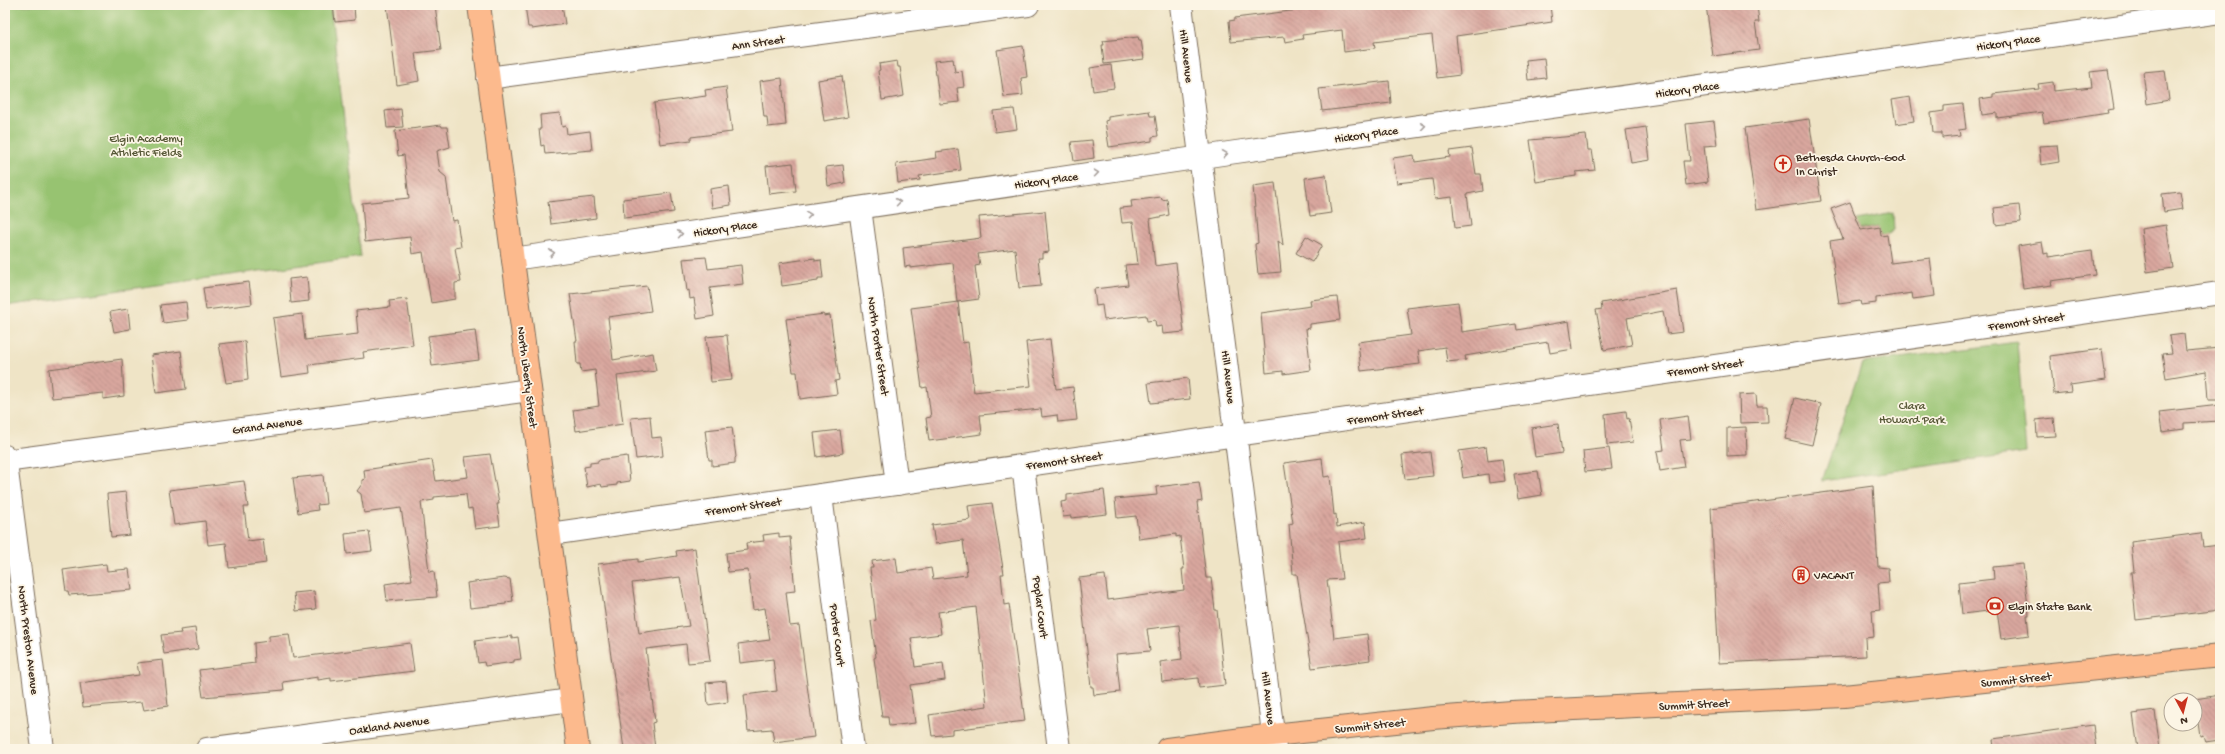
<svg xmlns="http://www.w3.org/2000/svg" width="2225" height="754" viewBox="0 0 2225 754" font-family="'Gochi Hand',sans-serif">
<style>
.green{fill:#97c371;stroke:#697648}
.building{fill:url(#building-back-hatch);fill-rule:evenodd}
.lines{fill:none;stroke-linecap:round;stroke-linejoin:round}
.minor-casing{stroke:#7a6b59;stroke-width:24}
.major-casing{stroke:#7a6b59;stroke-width:24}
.minor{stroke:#fff;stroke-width:22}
.major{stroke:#fcba8d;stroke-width:22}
.oneway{stroke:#a79f9a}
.labels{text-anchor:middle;stroke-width:3.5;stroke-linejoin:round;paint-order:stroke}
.street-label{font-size:12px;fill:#3b2a1e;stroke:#fcf5e5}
.park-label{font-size:12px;fill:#575837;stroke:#fcf5e5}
.poi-label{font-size:12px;fill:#3b2a1e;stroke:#fcf5e5;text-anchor:start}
</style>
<defs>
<pattern id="building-back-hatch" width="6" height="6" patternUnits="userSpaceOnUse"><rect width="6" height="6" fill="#d9a79f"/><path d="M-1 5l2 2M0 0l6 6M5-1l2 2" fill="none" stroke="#b18881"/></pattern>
</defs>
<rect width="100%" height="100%" fill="#fcf5e5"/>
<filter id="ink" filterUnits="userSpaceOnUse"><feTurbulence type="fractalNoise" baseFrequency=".025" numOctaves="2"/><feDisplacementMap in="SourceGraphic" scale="8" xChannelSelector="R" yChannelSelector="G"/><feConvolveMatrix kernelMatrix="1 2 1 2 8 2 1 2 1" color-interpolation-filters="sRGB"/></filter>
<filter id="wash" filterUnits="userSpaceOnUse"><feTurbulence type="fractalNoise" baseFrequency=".012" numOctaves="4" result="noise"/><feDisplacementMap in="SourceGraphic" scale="16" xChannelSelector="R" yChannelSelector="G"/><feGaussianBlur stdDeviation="0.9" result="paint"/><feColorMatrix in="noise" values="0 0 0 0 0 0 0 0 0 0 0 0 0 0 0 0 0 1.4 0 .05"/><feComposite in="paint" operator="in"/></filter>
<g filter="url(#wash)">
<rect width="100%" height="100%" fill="#efe4c6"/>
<g class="green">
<polygon points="5,5 330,5 361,257 5,306"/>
<polygon points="1893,213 1894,230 1887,235 1881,236 1879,227 1851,231 1848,223 1857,220"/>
<polygon points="2017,342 2026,452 1822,481 1862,363"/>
</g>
<g id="blocks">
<g class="building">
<polygon points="333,5 354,5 355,20 335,22"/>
<polygon points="387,5 435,5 441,50 415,53 419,81 397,85"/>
<polygon points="525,5 562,5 565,24 532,29 531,27 528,27"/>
<polygon points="1313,5 1550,5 1552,22 1456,36 1460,75 1437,78 1432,35 1374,42 1375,48 1344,52 1342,30 1302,35 1303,39 1285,42 1284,37 1231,42 1229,21 1235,20 1235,18 1314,8"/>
<polygon points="1706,5 1728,5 1728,7 1757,5 1759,22 1755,22 1759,50 1713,56"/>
<polygon points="1138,37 1139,40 1141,40 1144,59 1104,64 1102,45 1104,45 1103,41"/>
<polygon points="1023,46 1027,77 1021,78 1023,95 1004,97 997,50"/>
<polygon points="1544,58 1546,78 1528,80 1526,60"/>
<polygon points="953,59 955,72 962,71 964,87 957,88 959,102 940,104 934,61"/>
<polygon points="897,61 898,67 900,67 904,96 882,100 878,71 880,70 879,64"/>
<polygon points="1111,65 1114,88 1093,91 1090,68"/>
<polygon points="2108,70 2114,109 2107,110 2108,113 2044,123 2042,112 1997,118 1997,113 1982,115 1980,99 1993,97 1993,94 2039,89 2038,84 2053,82 2054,91 2092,87 2090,72"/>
<polygon points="2165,70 2169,100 2147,104 2143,72"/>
<polygon points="842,76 848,117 824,121 818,80"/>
<polygon points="782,78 786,125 768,127 767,117 764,117 760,81"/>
<polygon points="1389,81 1391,103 1322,111 1319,89"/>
<polygon points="726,87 732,132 691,137 691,140 660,144 654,103 706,96 705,90"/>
<polygon points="1910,97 1914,121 1896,124 1892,100"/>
<polygon points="1963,104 1966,129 1959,130 1960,136 1942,138 1942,133 1933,133 1931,113 1944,111 1944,106"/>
<polygon points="401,109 403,127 387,128 385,111"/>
<polygon points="1014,109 1017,129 995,132 993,111"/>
<polygon points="1149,111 1150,116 1155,116 1158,136 1152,137 1152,141 1109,147 1105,121 1108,120 1108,117"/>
<polygon points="560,113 562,127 566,126 567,134 590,131 592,150 545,154 544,145 541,146 539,129 541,129 540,115"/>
<polygon points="1809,119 1821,201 1756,210 1745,128"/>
<polygon points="1714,121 1717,145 1704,146 1708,182 1686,185 1683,161 1690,161 1686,124"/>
<polygon points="441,125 442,127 447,127 450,147 437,151 440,172 446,177 452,221 457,220 461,247 455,248 461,282 455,283 455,299 431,303 423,252 412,254 410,237 365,242 362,203 409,198 404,155 398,156 395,131"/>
<polygon points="1646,127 1650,160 1631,163 1626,130"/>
<polygon points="1586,135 1588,150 1592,150 1595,170 1576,172 1576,176 1536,182 1530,140"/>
<polygon points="1092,140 1094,158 1074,161 1071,142"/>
<polygon points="2057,145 2059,162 2041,165 2039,146"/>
<polygon points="1472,148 1476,174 1481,174 1483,191 1467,194 1471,226 1455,228 1452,197 1435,199 1432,179 1397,183 1393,158 1414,155 1415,162 1450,157 1449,151"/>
<polygon points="958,149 961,170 919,176 920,180 898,183 896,164 937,158 936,152"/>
<polygon points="793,163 796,191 769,194 766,166"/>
<polygon points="843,165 845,183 828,186 826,167"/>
<polygon points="1326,175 1331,213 1310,216 1305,178"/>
<polygon points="1275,183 1283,245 1278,241 1281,272 1258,274 1255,244 1258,243 1253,186"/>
<polygon points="729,186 731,205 712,208 710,189"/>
<polygon points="2180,192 2183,209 2164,212 2162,194"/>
<polygon points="671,193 674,212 624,218 623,199"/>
<polygon points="594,197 596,218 551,224 548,202"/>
<polygon points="1161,197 1162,200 1167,199 1169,215 1150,219 1155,266 1176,263 1184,332 1163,334 1162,326 1156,327 1155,320 1147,321 1146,315 1104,320 1102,305 1096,306 1094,289 1128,285 1125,265 1138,264 1133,222 1122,223 1120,208 1132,207 1131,201"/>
<polygon points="1850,202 1861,230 1880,227 1881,236 1887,235 1891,263 1930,258 1935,296 1913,299 1912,293 1876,298 1876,303 1861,305 1860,301 1839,304 1830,241 1843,239 1831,209"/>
<polygon points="2019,205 2021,222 1996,225 1994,208"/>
<polygon points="1045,211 1049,252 1042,253 1042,258 1038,258 1041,286 1019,288 1015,249 978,254 980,265 975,266 979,299 957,302 953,263 910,268 910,266 905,267 903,248 981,238 979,217"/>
<polygon points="2166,225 2173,268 2147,272 2141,229"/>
<polygon points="1306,236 1322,245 1312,262 1296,253"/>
<polygon points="2042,242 2044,254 2048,253 2048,257 2092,251 2095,275 2051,281 2052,285 2023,289 2018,246"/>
<polygon points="706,257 708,269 741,265 743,284 710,288 714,316 697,319 694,298 690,299 689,290 687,291 683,259"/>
<polygon points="815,258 815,261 821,260 823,278 818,278 818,281 782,286 779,263"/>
<polygon points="307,277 309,301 291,303 289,279"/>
<polygon points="249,282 252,304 206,310 203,288"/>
<polygon points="647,286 651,311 608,317 613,360 653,353 656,371 617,376 623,424 576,431 573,410 599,406 595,370 581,372 580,364 577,364 575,341 577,341 570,294"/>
<polygon points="1677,290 1683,332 1667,334 1663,311 1627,318 1632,345 1604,350 1596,310 1602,309 1601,303"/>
<polygon points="1337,297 1340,320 1310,324 1310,328 1306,329 1311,370 1283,374 1283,371 1266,373 1261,313 1311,306 1310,300"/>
<polygon points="407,299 413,345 363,352 364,358 309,365 310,373 281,377 273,318 302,314 305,340 358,334 356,311 390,307 389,301"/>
<polygon points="186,302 188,320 163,323 160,305"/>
<polygon points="958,302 963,343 968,342 974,392 1031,386 1026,342 1050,339 1056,389 1073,387 1077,420 1058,422 1057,415 1042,417 1041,409 980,415 982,434 929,441 926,418 931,417 927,387 922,388 911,308"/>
<polygon points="1458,302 1462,332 1516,324 1517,330 1569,321 1573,349 1550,353 1548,342 1465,356 1466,360 1447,362 1445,347 1418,351 1420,364 1361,371 1358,342 1411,335 1407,308"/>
<polygon points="128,309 130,329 114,332 110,312"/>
<polygon points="824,314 824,316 830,315 839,380 835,381 837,394 800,399 797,372 793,372 786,319"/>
<polygon points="475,330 479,360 432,366 428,336"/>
<polygon points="2184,334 2186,351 2220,348 2220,400 2208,400 2206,371 2166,378 2162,354 2172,353 2169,336"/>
<polygon points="727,335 732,380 711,382 706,337"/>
<polygon points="245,341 248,380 226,383 219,344"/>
<polygon points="2102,349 2106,380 2070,385 2071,392 2054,394 2050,356"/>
<polygon points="181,351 186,389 156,393 151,355"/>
<polygon points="122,359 124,396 103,399 103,393 52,398 49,369"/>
<polygon points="1188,378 1190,399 1151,403 1148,383"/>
<polygon points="1756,394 1757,406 1767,406 1768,422 1740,423 1739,395"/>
<polygon points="1795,398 1821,404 1812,445 1785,439"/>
<polygon points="2220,405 2220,421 2184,423 2184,429 2162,432 2159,412"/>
<polygon points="1626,411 1627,419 1629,418 1633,442 1607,445 1605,414"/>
<polygon points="650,416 652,438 661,437 663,456 636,459 631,418"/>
<polygon points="1688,416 1691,439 1680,440 1684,467 1660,471 1657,451 1664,450 1660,420"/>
<polygon points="2054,418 2056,436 2037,437 2036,420"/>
<polygon points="1558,424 1562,453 1535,457 1531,428"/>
<polygon points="732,427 736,457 735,458 735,463 712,466 712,460 709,460 705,430"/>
<polygon points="1746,427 1747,455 1727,456 1727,428"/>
<polygon points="840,430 843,453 817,457 814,433"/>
<polygon points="1486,447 1488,461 1502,459 1505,481 1489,483 1488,474 1463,478 1459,451"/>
<polygon points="1609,448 1612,469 1585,472 1583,451"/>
<polygon points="1430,452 1433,476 1405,479 1402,455"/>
<polygon points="490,454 499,504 497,504 500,526 475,529 472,508 468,509 466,494 434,497 434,500 421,502 429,572 434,571 437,597 387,601 385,584 412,580 401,508 364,513 361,494 357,491 362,484 362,480 365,479 364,470 432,460 436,481 468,477 465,457"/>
<polygon points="627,456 630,481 617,483 617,485 602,487 601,484 587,487 584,467 590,466 590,463 598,462 598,460"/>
<polygon points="1322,458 1324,477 1330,476 1334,515 1336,514 1337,527 1365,522 1367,538 1338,542 1342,579 1327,580 1334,638 1367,634 1370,660 1312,668 1297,574 1293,574 1289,524 1293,523 1284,463"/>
<polygon points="1538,471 1542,495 1518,499 1514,474"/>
<polygon points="323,475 326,504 317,505 318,510 298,513 293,478"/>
<polygon points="244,481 248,507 244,507 248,541 263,539 266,563 229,568 226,543 208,545 205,521 174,525 169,490"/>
<polygon points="1199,482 1202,501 1197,502 1206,578 1211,578 1215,610 1217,610 1225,685 1199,688 1198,678 1162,682 1160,662 1182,659 1179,625 1147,629 1150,651 1116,654 1120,692 1094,695 1093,687 1091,687 1079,578 1105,575 1108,600 1184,590 1182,569 1184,569 1180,536 1176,537 1176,534 1139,539 1136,516 1117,518 1115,499 1157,495 1156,487"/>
<polygon points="1873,486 1878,567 1888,568 1889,582 1878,583 1880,610 1872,611 1874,637 1865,638 1866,656 1719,663 1711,508"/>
<polygon points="1104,490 1107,514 1071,518 1071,516 1063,517 1061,502 1067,501 1067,495"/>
<polygon points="126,492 130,535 111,537 107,494"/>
<polygon points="992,503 1004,574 1001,574 1004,605 1009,604 1025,721 952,730 952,734 932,736 929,715 987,706 976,607 938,612 941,634 911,638 915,667 943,663 945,680 910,685 915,723 889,726 888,717 882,717 874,658 876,657 871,621 876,620 870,568 873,568 872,561 896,558 898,573 931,568 933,579 967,575 963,540 935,544 932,525 970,520 968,506"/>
<polygon points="369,531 372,551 347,554 345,534"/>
<polygon points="779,533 779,538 790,537 795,591 786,592 790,626 799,625 814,737 774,742 772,729 748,731 744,695 777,691 773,659 740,663 738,644 770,640 765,608 753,610 748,570 728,572 726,553 747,550 746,543 764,541 763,535"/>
<polygon points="2201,533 2203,547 2220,545 2220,610 2136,620 2131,572 2134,572 2131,542"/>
<path d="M695 548 710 661 688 663 686 644 646 649 655 722 652 723 655 749H624L598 564 638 559V562L677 556 676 551ZM680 577 689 626 639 633 632 583Z"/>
<polygon points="106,564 107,571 129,569 132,590 69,595 68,591 66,591 63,570"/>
<polygon points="2023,564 2029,615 2027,615 2029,635 2001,639 1997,610 1962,614 1959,583 1994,579 1993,567"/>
<polygon points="504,578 510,579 513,601 506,602 506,604 470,608 467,583"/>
<polygon points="314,591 316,609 296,611 294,593"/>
<polygon points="195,628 198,649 164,654 161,635 181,633 180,630"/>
<polygon points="289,634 293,658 410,643 414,671 331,681 331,678 318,680 318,677 283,682 284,690 203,697 199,670 255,663 254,643 269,641 269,636"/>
<polygon points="512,636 512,638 518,637 521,659 514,660 514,662 485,666 484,662 478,663 475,641"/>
<polygon points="163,660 168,706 144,710 142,702 83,707 80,683 139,675 137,663"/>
<polygon points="726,681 728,702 708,705 706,683"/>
<polygon points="2220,695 2220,740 2205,742 2203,735 2200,736 2195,699"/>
<polygon points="2155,711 2160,749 2138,749 2133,714"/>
<polygon points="2093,725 2096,749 1994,749 1993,739"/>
</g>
</g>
</g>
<g filter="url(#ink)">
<use href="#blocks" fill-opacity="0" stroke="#7a6b59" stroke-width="1"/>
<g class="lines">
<g class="minor-casing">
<g id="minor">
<polyline points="1181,5 1275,749"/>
<polyline points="488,78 1028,5"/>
<polyline points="860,208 897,484"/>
<polyline points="513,259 1229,153 2220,12"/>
<polyline points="5,456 43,749"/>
<polyline points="5,461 530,390"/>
<polyline points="1023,466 1059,749"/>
<polyline points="821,495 853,749"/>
<polyline points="550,534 2220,293"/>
<polyline points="207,749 571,700"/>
</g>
</g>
<g class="major-casing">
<g id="major">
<polyline points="479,5 578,749"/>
<polyline points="1167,749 1273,735 1433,718 1512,712 1844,696 2220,656"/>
</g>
</g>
<use href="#minor" class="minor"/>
<use href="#major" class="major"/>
</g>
<defs><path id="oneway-chevron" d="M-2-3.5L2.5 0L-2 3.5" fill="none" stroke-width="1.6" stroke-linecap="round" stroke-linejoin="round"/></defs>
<g class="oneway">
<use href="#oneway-chevron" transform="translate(1423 126) rotate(-8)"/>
<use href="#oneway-chevron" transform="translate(1225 154) rotate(-8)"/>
<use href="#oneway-chevron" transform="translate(1096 173) rotate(-8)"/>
<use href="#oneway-chevron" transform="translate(898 202) rotate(-8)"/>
<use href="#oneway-chevron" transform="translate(809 215) rotate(-8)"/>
<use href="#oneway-chevron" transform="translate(680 234) rotate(-8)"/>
<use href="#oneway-chevron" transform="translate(552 253) rotate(-8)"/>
</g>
</g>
<defs>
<g id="church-ring" transform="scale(0.9)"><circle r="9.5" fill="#fcf5e5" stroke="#c8321e" stroke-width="1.5"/><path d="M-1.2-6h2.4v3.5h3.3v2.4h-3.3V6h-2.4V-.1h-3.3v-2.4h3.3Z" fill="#c8321e"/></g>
<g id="building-ring" transform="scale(0.9)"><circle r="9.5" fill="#fcf5e5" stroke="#c8321e" stroke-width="1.5"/><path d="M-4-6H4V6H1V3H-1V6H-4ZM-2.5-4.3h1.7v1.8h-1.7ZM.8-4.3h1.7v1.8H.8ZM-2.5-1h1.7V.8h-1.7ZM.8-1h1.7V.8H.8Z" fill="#c8321e"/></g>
<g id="bank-ring" transform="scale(0.9)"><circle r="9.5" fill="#fcf5e5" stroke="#c8321e" stroke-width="1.5"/><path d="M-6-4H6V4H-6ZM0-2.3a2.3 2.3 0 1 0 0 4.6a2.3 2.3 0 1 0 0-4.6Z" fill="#c8321e"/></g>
</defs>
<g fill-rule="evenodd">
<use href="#church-ring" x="1783" y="164"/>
<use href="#building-ring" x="1801" y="575"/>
<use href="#bank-ring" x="1995" y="606"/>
</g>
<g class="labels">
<g class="street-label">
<text transform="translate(758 42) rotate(-8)" y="4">Ann Street</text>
<text transform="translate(2008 42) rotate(-8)" y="4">Hickory Place</text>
<text transform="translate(1187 56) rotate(83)" y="4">Hill Avenue</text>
<text transform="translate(1687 89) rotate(-8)" y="4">Hickory Place</text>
<text transform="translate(1366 134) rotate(-8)" y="4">Hickory Place</text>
<text transform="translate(1046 180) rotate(-8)" y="4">Hickory Place</text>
<text transform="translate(725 228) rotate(-8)" y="4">Hickory Place</text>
<text transform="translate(2026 321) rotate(-8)" y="4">Fremont Street</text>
<text transform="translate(879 346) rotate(82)" y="4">North Porter Street</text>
<text transform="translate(1705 367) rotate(-8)" y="4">Fremont Street</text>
<text transform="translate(528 377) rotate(83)" y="4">North Liberty Street</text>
<text transform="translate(1229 377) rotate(83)" y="4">Hill Avenue</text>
<text transform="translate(1385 415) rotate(-8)" y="4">Fremont Street</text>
<text transform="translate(267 425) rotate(-8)" y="4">Grand Avenue</text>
<text transform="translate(1064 460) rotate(-8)" y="4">Fremont Street</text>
<text transform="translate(743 506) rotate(-8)" y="4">Fremont Street</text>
<text transform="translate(1041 607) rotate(83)" y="4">Poplar Court</text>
<text transform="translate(838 635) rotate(83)" y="4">Porter Court</text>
<text transform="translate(29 640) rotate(83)" y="4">North Preston Avenue</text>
<text transform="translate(2016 679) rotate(-6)" y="4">Summit Street</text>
<text transform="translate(1269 698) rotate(83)" y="4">Hill Avenue</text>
<text transform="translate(1694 704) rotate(-3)" y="4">Summit Street</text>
<text transform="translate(389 725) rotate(-8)" y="4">Oakland Avenue</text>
<text transform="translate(1370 725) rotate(-6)" y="4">Summit Street</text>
</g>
<g class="park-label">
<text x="146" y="142">Elgin Academy<tspan x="146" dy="14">Athletic Fields</tspan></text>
<text x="1912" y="409">Clara<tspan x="1912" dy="14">Howard Park</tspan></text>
</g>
<g class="poi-label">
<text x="1796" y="161">Bethesda Church-God<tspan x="1796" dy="14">In Christ</tspan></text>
<text x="1814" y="579">VACANT</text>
<text x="2008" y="610">Elgin State Bank</text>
</g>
</g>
<rect width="2225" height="754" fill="none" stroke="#fcf5e5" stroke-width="20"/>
<g transform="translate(2183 712) rotate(173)"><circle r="19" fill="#fcf5e5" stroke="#afa495"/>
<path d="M0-3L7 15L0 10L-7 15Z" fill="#c8321e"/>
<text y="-6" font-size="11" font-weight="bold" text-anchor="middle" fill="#3b2a1e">N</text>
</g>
</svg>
